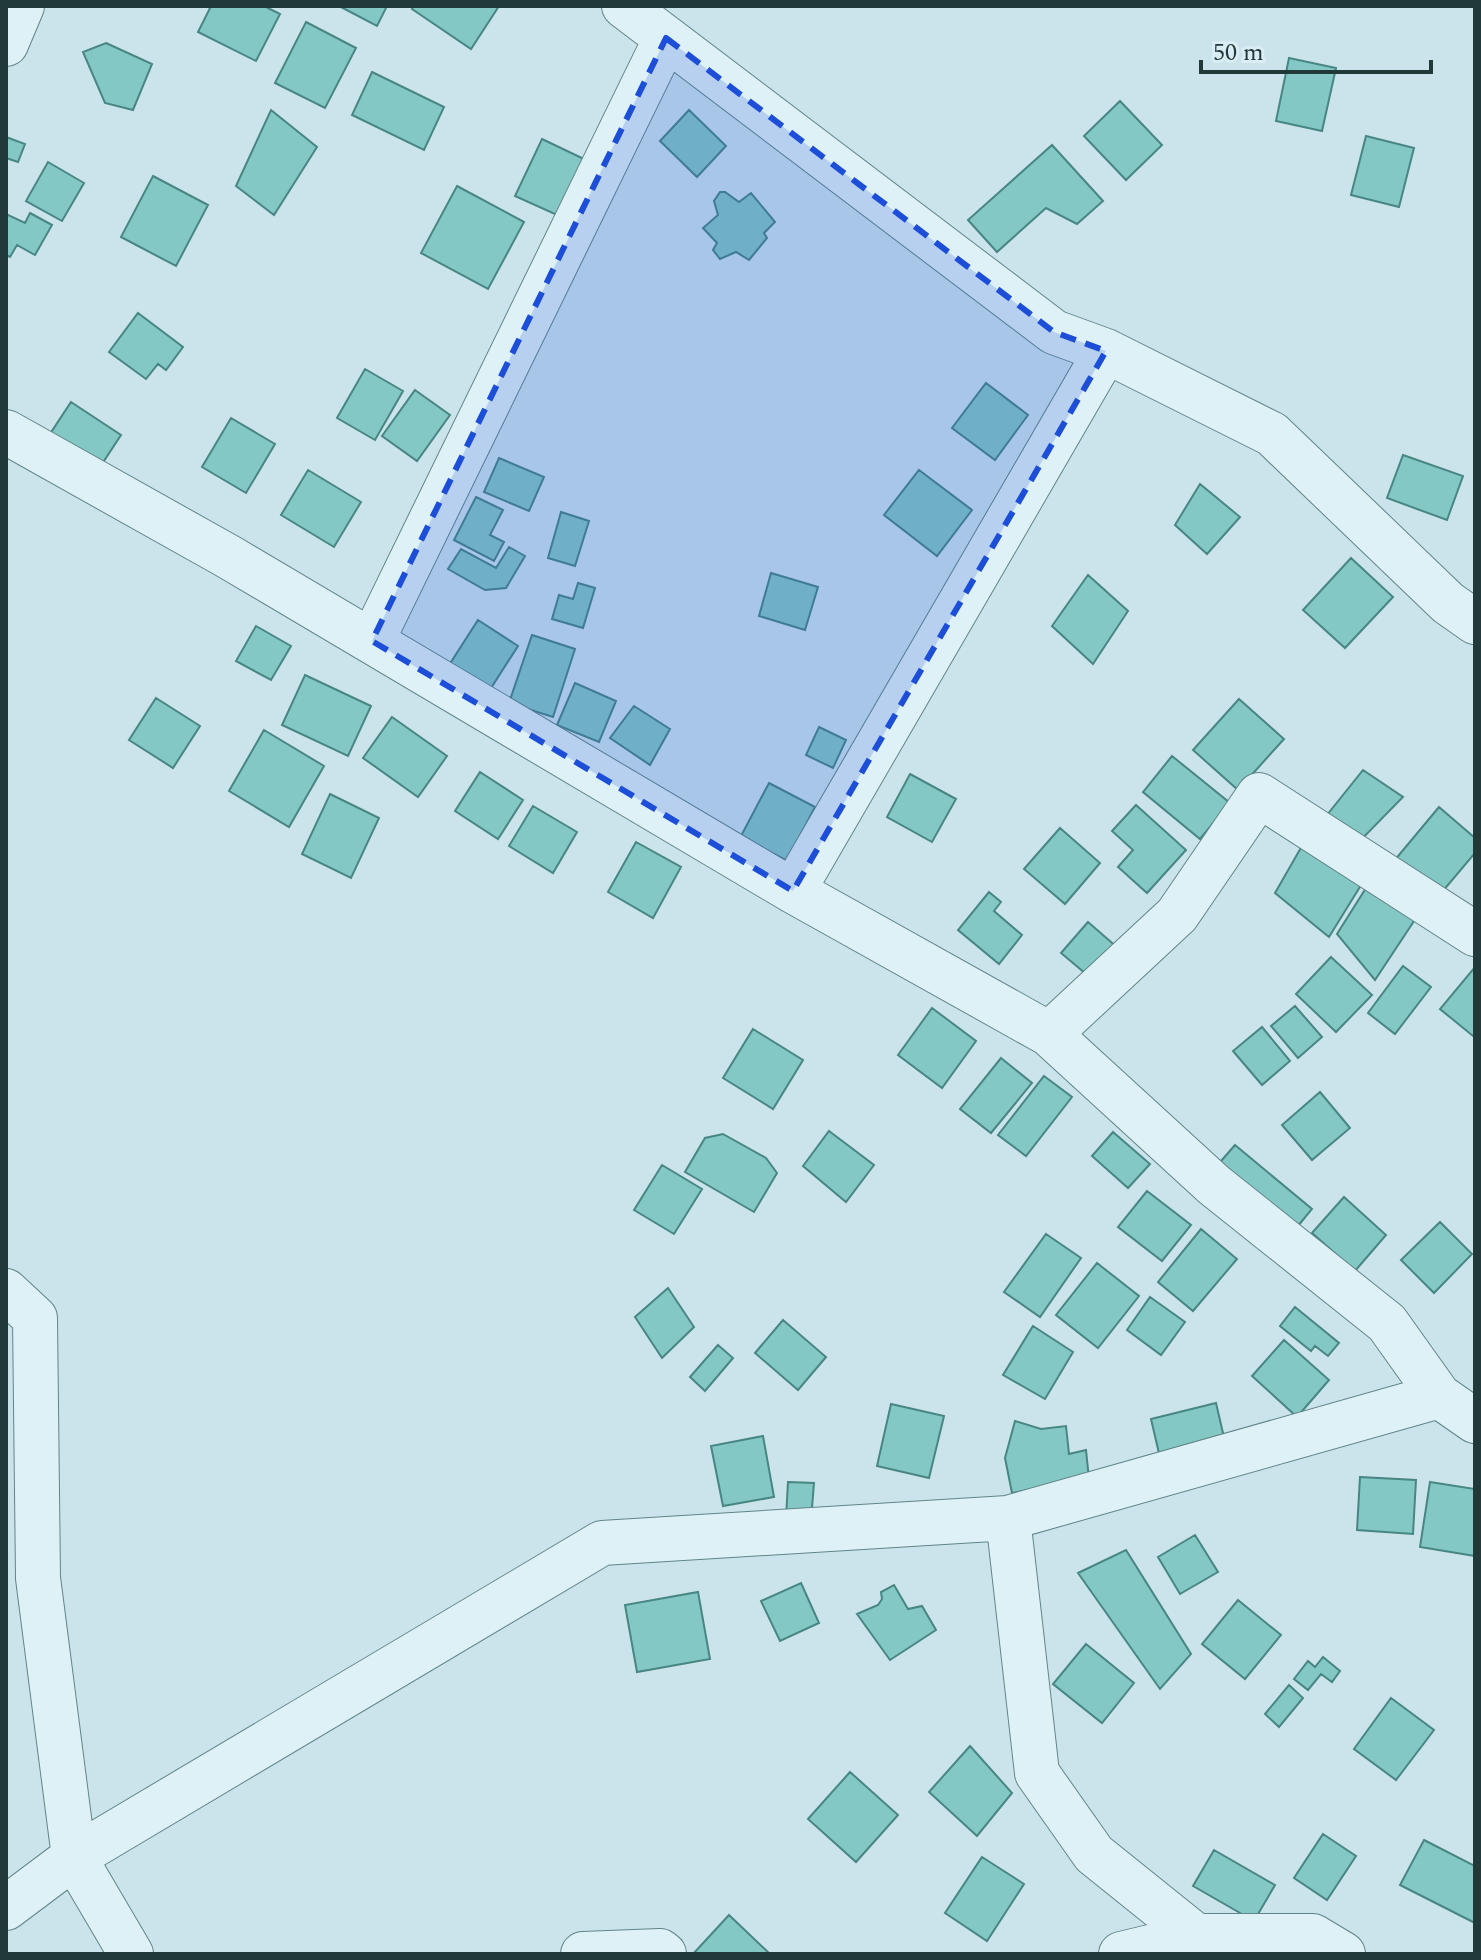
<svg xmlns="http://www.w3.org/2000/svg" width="1481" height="1960" font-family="Spectral,serif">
	<rect width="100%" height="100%" fill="#cbe4ec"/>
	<path fill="#84c8c5" stroke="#488683" stroke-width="2" d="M 211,6 L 264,6 L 280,14 L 256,61 L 198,32 Z
		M 339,6 L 387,6 L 377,26 Z
		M 414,6 L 499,6 L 471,49 L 412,9 Z
		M 306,22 L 356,48 L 325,108 L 275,83 Z
		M 106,43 L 152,64 L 133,110 L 105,103 L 83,52 Z
		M 1289,58 L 1336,68 L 1322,131 L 1276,121 Z
		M 372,72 L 444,107 L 424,150 L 352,115 Z
		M 1120,101 L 1162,145 L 1126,180 L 1084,136 Z
		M 271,110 L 317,147 L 274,215 L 236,186 Z
		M 689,110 L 726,146 L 697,177 L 660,141 Z
		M 1366,136 L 1414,148 L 1399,207 L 1351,195 Z
		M 6,137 L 25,144 L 18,162 L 6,158 Z
		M 542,139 L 584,159 L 557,215 L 515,196 Z
		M 1052,145 L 1103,201 L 1077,224 L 1046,208 L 997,252 L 968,220 Z
		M 48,162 L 84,183 L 62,221 L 26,201 Z
		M 153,176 L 208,205 L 176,266 L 121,237 Z
		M 457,186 L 524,222 L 488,289 L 421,253 Z
		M 720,192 L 725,192 L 739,202 L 751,193 L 775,222 L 764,233 L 767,238 L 749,260 L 736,252 L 720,259 L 713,250 L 717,243 L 703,228 L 718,215 L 714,201 Z
		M 30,213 L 52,225 L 35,255 L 17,245 L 10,257 L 6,255 L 6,214 L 25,223 Z
		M 138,313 L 183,347 L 166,370 L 158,364 L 146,379 L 109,352 Z
		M 365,369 L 403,391 L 375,440 L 337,418 Z
		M 986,383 L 1028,415 L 995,460 L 952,428 Z
		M 415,390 L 450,415 L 417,461 L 382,436 Z
		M 71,402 L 121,435 L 98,470 L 48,437 Z
		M 231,418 L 275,444 L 246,493 L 202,467 Z
		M 1403,455 L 1463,476 L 1447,520 L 1387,498 Z
		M 499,458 L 544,477 L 529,511 L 484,492 Z
		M 308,470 L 361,502 L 334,547 L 281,515 Z
		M 919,470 L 972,510 L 937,556 L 884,515 Z
		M 1200,484 L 1240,517 L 1207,554 L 1175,525 Z
		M 476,497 L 503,510 L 490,535 L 504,542 L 494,561 L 454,540 Z
		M 561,512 L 589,521 L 575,566 L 548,558 Z
		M 509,547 L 525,556 L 506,588 L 485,590 L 448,569 L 461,549 L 496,568 Z
		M 1351,558 L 1393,597 L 1345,648 L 1303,610 Z
		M 771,573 L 818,587 L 805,630 L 759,616 Z
		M 1088,575 L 1128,611 L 1093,664 L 1052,626 Z
		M 578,583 L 595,588 L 583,628 L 552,619 L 559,595 L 573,599 Z
		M 478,620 L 518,646 L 484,699 L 444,673 Z
		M 256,626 L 291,646 L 271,680 L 236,661 Z
		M 532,635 L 575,649 L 553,717 L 509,703 Z
		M 305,675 L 371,706 L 348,756 L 282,725 Z
		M 575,683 L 616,701 L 599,742 L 557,725 Z
		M 156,698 L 200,726 L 173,768 L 129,740 Z
		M 1239,699 L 1284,739 L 1238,790 L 1193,750 Z
		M 634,706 L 670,729 L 650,765 L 610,738 Z
		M 392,717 L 447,756 L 418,797 L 363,758 Z
		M 819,727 L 846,740 L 833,768 L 806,755 Z
		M 264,730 L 324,766 L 289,827 L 229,791 Z
		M 1172,756 L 1230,803 L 1200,839 L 1143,792 Z
		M 1363,770 L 1403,797 L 1353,848 L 1319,825 Z
		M 480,772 L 523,800 L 498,839 L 455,811 Z
		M 910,774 L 956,799 L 932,842 L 887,817 Z
		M 769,783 L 815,807 L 787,861 L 741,836 Z
		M 330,794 L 379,818 L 351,878 L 302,854 Z
		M 1136,805 L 1186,850 L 1147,893 L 1118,867 L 1133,850 L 1112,831 Z
		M 533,806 L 577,832 L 553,873 L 509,846 Z
		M 1439,807 L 1475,838 L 1475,853 L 1437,898 L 1394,861 Z
		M 1060,828 L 1100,863 L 1065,904 L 1024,869 Z
		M 1306,839 L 1366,877 L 1329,937 L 1275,893 Z
		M 636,842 L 681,867 L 653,918 L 608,892 Z
		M 1373,877 L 1420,912 L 1375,980 L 1337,934 Z
		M 989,892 L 1001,902 L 994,911 L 1022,935 L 999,964 L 958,930 Z
		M 1088,922 L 1118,948 L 1092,979 L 1061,953 Z
		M 1331,957 L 1372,995 L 1336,1032 L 1296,994 Z
		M 1403,966 L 1431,987 L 1395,1034 L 1368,1013 Z
		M 1475,967 L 1475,1034 L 1473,1036 L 1440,1009 Z
		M 1295,1006 L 1322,1037 L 1298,1058 L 1271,1026 Z
		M 932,1008 L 976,1041 L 942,1088 L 898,1055 Z
		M 1262,1027 L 1290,1061 L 1262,1085 L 1233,1051 Z
		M 753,1029 L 803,1060 L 773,1109 L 723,1078 Z
		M 1001,1058 L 1032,1083 L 991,1133 L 960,1109 Z
		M 1044,1076 L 1072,1097 L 1026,1156 L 998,1135 Z
		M 1320,1092 L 1350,1128 L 1312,1160 L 1282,1125 Z
		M 829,1131 L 874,1165 L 846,1202 L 803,1166 Z
		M 1113,1132 L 1150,1164 L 1128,1188 L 1092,1156 Z
		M 723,1134 L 766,1158 L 777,1173 L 754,1212 L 685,1172 L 705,1138 Z
		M 1235,1145 L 1312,1209 L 1293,1232 L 1215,1168 Z
		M 662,1165 L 702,1189 L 674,1234 L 634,1210 Z
		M 1147,1191 L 1191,1225 L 1162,1261 L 1118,1227 Z
		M 1344,1197 L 1386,1235 L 1355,1271 L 1312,1233 Z
		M 1440,1222 L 1472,1254 L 1434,1293 L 1401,1260 Z
		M 1201,1229 L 1237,1259 L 1193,1311 L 1158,1282 Z
		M 1046,1234 L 1081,1258 L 1040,1317 L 1004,1292 Z
		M 1097,1263 L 1139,1296 L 1098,1348 L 1056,1315 Z
		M 668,1288 L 694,1327 L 662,1358 L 635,1317 Z
		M 1150,1297 L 1185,1322 L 1161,1355 L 1127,1330 Z
		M 1295,1307 L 1339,1343 L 1328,1356 L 1315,1346 L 1311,1351 L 1280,1326 Z
		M 783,1320 L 826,1357 L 798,1390 L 755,1353 Z
		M 1033,1326 L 1073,1352 L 1045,1399 L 1003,1375 Z
		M 1284,1340 L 1329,1380 L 1297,1417 L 1252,1376 Z
		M 718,1345 L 733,1358 L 705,1391 L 690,1377 Z
		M 1216,1403 L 1226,1446 L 1161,1462 L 1151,1419 Z
		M 891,1404 L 944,1416 L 929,1478 L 877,1466 Z
		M 1015,1421 L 1041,1429 L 1066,1426 L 1069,1454 L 1086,1450 L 1089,1479 L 1012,1493 L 1005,1458 Z
		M 763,1436 L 774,1497 L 723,1506 L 711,1446 Z
		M 1360,1477 L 1416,1480 L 1413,1534 L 1357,1530 Z
		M 788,1482 L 814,1483 L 811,1520 L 786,1518 Z
		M 1430,1482 L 1475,1489 L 1475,1556 L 1420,1547 Z
		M 1195,1535 L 1218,1572 L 1180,1594 L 1158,1557 Z
		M 1126,1550 L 1191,1654 L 1160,1689 L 1078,1573 Z
		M 801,1583 L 819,1623 L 780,1641 L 761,1601 Z
		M 894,1585 L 908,1609 L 922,1606 L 936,1630 L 890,1660 L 857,1614 L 878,1605 L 882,1599 L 881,1592 Z
		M 698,1592 L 710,1659 L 637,1672 L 625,1605 Z
		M 1238,1600 L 1281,1635 L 1245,1679 L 1202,1644 Z
		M 1086,1644 L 1134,1683 L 1102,1723 L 1053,1684 Z
		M 1323,1657 L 1340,1671 L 1332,1682 L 1321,1674 L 1308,1690 L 1294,1679 L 1308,1661 L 1315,1667 Z
		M 1289,1685 L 1303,1698 L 1279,1727 L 1265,1714 Z
		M 1391,1698 L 1434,1730 L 1396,1780 L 1354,1749 Z
		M 970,1746 L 1012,1793 L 977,1836 L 929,1792 Z
		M 850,1772 L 898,1815 L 856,1862 L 808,1819 Z
		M 1323,1834 L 1356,1856 L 1327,1900 L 1294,1878 Z
		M 1424,1840 L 1475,1866 L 1475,1923 L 1400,1885 Z
		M 1214,1850 L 1275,1885 L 1254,1921 L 1193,1886 Z
		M 982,1857 L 1024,1884 L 987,1941 L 945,1913 Z
		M 729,1915 L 770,1954 L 693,1954 Z"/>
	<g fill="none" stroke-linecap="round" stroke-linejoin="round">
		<defs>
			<path id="minor" d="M 624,6 L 1054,332 L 1106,351 L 1272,434 L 1448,603 L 1475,622
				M 6,44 L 22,6
				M 6,432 L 229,557 L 793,891 L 1049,1034 L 1214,1185 L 1387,1323 L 1439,1396
				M 372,641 L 666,38
				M 793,891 L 1106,351
				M 1049,1034 L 1177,915 L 1259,795 L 1475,934
				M 6,1291 L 35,1318 L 38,1578 L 74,1857 L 131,1954
				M 1008,1518 L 1037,1773 L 1094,1854 L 1196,1936 L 1313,1936 L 1343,1954
				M 6,1908 L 74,1857 L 602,1543 L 1008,1518 L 1439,1396 L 1475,1421
				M 583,1954 L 660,1951 L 664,1954
				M 1121,1954 L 1196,1936"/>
		</defs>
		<use href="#minor" stroke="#608588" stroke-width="46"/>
		<use href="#minor" stroke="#def1f7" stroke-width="44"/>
	</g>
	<path fill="#1d4ed8" fill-opacity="0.2" stroke="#1d4ed8" stroke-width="6" stroke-dasharray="16 10" stroke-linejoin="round" d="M 666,38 L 1054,332 L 1106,351 L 793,891 L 372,641 Z"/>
	<rect width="1481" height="1960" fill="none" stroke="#22393a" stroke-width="16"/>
	<path d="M1201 60v12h230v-12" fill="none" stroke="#22393a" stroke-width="4"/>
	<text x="1213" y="60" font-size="24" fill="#22393a" stroke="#daedf4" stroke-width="6" paint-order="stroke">50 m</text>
</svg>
